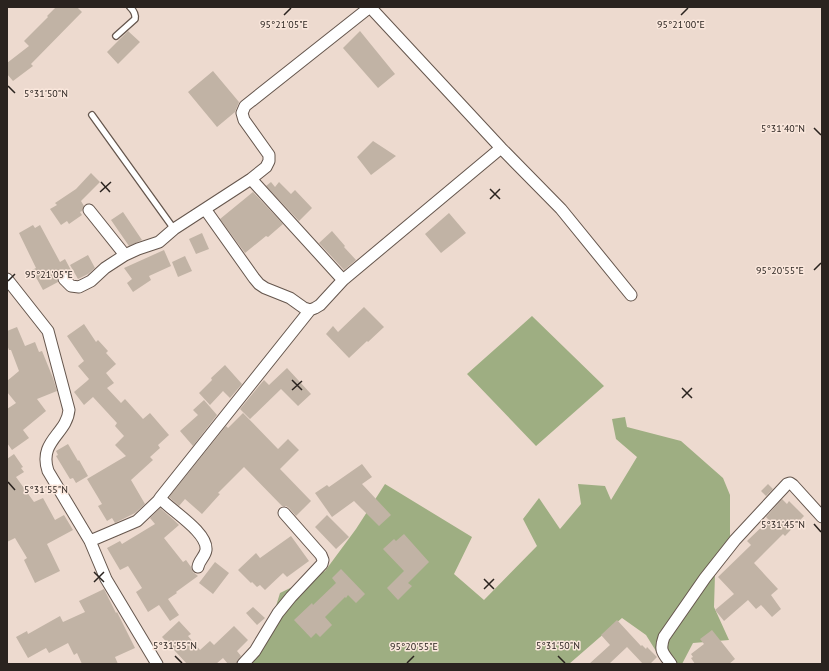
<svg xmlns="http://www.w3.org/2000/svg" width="829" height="671" font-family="'PT Sans',sans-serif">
	<rect width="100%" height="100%" fill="#eddacf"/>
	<path fill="#9eae82" d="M 532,316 L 604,386 L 536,446 L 467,374 Z
		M 625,417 L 627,427 L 681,441 L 723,478 L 730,495 L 730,546 L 715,574 L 714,607 L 729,640 L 693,643 L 682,664 L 664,664 L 646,635 L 622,618 L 569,664 L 247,664 L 265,642 L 280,593 L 325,571 L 356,529 L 385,484 L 472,537 L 454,574 L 484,600 L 537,546 L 523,519 L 539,498 L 560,529 L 581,504 L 578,484 L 605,486 L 611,500 L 637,457 L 616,439 L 612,419 Z"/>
	<path fill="#c1b3a5" d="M 56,7 L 77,7 L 82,12 L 31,64 L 33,66 L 13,81 L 7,74 L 7,63 L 29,46 L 24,41 L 48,17 L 47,16 Z
		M 128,31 L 140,42 L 118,64 L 107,52 Z
		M 360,31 L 395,74 L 378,88 L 343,48 Z
		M 213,71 L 239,102 L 235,112 L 217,127 L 188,92 Z
		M 373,141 L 396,156 L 371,175 L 357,157 Z
		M 91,173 L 100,182 L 81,201 L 84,206 L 82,211 L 80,212 L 82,215 L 69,224 L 67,221 L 61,225 L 50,209 L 57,205 L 55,203 L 76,189 Z
		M 271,182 L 275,187 L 279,182 L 291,194 L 295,190 L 312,208 L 299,221 L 266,186 Z
		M 253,192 L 283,224 L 268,237 L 266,236 L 245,253 L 220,219 Z
		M 123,212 L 142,240 L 129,246 L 111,220 Z
		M 449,213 L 466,233 L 441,253 L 425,234 Z
		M 33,225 L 35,228 L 40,225 L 60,262 L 65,259 L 73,274 L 70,275 L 66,272 L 62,272 L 59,274 L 57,277 L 58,282 L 43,290 L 32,270 L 36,268 L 19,233 Z
		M 332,231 L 345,246 L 344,247 L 356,260 L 344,270 L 319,243 Z
		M 202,233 L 209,249 L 196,254 L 189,239 Z
		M 164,250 L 171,266 L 149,276 L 151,280 L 133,292 L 127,283 L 132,279 L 124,268 Z
		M 88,255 L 95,268 L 88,274 L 78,279 L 70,265 Z
		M 185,256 L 192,271 L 178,277 L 172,262 Z
		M 364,307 L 384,327 L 368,342 L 367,341 L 349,358 L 326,334 L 333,326 L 338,332 Z
		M 84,324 L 96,342 L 98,340 L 108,351 L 106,353 L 116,364 L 106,373 L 114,383 L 107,388 L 121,403 L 125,399 L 143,419 L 150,413 L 169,435 L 158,445 L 160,448 L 150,457 L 153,460 L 131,480 L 145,504 L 135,513 L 115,523 L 112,518 L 107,521 L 98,506 L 102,504 L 87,479 L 126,456 L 115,445 L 124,436 L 115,426 L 117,423 L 93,397 L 84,405 L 74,392 L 87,381 L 89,379 L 78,366 L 84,361 L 67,336 Z
		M 17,327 L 25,346 L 35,342 L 39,352 L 42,351 L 53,378 L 57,391 L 37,399 L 46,411 L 23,430 L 29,438 L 12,450 L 7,443 L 7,409 L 16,403 L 7,392 L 7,381 L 19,371 L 11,350 L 9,350 L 7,345 L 7,331 Z
		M 225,365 L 242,384 L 230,398 L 223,391 L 210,405 L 199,393 L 212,380 L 211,378 Z
		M 287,368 L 311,394 L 298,406 L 281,389 L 250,419 L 240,409 L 258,387 L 264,380 L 269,385 Z
		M 204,400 L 217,415 L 193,446 L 180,431 L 198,415 L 193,410 Z
		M 243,413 L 278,449 L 288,439 L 299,450 L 280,469 L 311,501 L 296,516 L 289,508 L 286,506 L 282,506 L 244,467 L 218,493 L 220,494 L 202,514 L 185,499 L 179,506 L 169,497 L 226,426 L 228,428 Z
		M 68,444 L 78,461 L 79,460 L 88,476 L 76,483 L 73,478 L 70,479 L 56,456 L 58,455 L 56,451 Z
		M 14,454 L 23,467 L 21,468 L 24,472 L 16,477 L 34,502 L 43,498 L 55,520 L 64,515 L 73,530 L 47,544 L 60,571 L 35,583 L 24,560 L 27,558 L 15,538 L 7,542 L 7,459 Z
		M 362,464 L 372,477 L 362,484 L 391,515 L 379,526 L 354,501 L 332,517 L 315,493 L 327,485 L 329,487 Z
		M 768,484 L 773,489 L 766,496 L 761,491 Z
		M 782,499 L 787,504 L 789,501 L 804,516 L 785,536 L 783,534 L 754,563 L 778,589 L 771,595 L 781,609 L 772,617 L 761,605 L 756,609 L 748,600 L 724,621 L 715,610 L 734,594 L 718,577 L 751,545 L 747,541 L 769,520 L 766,517 Z
		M 160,508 L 175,521 L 179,525 L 164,538 L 183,562 L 186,560 L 191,567 L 193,572 L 198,576 L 176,592 L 177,593 L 168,599 L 179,615 L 170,621 L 159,605 L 148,612 L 136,592 L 142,588 L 128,566 L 120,570 L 107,548 L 120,541 L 122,544 L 155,524 L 150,518 Z
		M 327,515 L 349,537 L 336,549 L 315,527 Z
		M 404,534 L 429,562 L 408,583 L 412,586 L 398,600 L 387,588 L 404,571 L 383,549 L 394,539 L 396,541 Z
		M 291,536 L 309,561 L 287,577 L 283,573 L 265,590 L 260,585 L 257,587 L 252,582 L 251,583 L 238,570 L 256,553 L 260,558 Z
		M 215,562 L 229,573 L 213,594 L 199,583 Z
		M 341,569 L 365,594 L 356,603 L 348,595 L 346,598 L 345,597 L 325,617 L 332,625 L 320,637 L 316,633 L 311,638 L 294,620 L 312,603 L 313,605 L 336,583 L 332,578 Z
		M 104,589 L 116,613 L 117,612 L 135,648 L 115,657 L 118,664 L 82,664 L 77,653 L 74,655 L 68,643 L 49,653 L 46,648 L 28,658 L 16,637 L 27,631 L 28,634 L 60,616 L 63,622 L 85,612 L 79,601 Z
		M 253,607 L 265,618 L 257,625 L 246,613 Z
		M 617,620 L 641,646 L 642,645 L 646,649 L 647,647 L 657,657 L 650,664 L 643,664 L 627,647 L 609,664 L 589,664 L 610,645 L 601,635 Z
		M 179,621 L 191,634 L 188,636 L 200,650 L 210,641 L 214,645 L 234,626 L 248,640 L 237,651 L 241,656 L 238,660 L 236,664 L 228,664 L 223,658 L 216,664 L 187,664 L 162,637 Z
		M 712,630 L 735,659 L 729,664 L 695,664 L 691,658 L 693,657 L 691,654 L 704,644 L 700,639 Z"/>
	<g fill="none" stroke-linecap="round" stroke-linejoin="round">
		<defs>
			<path id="lane" d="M 116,36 L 135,19 C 136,14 134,11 130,7
				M 92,115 L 174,229"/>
			<path id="street" d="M 370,7 L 501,148 L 561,209 L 631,295
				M 251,179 L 343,280
				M 205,209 L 254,278 L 259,284 L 265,288 L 290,298 L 304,308 L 310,310 L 315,308 L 320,305 L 343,280 L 501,148
				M 89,210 L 125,255
				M 7,279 L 48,331 L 69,410 C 67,434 38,441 48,471 L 90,541 L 106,579 L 157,664
				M 64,279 L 71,286 L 79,287 L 91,281 L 105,268 L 125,255 L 138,249 L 159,242 L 174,229 L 251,179 L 266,167 L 269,161 L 269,155 L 244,120 L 242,113 L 245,106 L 370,7
				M 160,498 L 310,310
				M 90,541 L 137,521 L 158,501 L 160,498 C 170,510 208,532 206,550 C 205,557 199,560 198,567
				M 243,664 L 255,651 L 278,613 L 291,597 L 322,564 L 323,560 L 321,555 L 284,513
				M 671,664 C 663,653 659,651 664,637 L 705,578 L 735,540 L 787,484 L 790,483 L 793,485 L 822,517"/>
		</defs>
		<use href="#lane" stroke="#65564d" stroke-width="8"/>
		<use href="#street" stroke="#65564d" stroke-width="13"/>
		<use href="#lane" stroke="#fff" stroke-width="5.5"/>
		<use href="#street" stroke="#fff" stroke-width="11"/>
	</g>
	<path fill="none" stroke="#2a231f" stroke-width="1.5" d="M 284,15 L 291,8M 681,15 L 688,8M 8,86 L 15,93M 814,128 L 821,135M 101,182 L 110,192M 490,189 L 500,199M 100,192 L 111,182M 490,199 L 500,189M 814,270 L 821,263M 8,281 L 15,274M 292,380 L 302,390M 682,388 L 692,398M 292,390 L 302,381M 682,398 L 692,388M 8,482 L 15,490M 814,524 L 821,532M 94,572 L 104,582M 484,579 L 494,589M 94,582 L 104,572M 484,589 L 494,579M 175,656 L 182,663M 558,656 L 565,663M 407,663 L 414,656"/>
	<g font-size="10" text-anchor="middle" fill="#2a231f" stroke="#fae7dc" stroke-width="3" stroke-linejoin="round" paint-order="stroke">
		<text x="284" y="28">95°21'05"E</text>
		<text x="681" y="28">95°21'00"E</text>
		<text x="46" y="97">5°31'50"N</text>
		<text x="783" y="132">5°31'40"N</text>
		<text x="780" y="274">95°20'55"E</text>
		<text x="49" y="278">95°21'05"E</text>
		<text x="46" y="493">5°31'55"N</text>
		<text x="783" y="528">5°31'45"N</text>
		<text x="175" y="649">5°31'55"N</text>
		<text x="558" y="649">5°31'50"N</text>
		<text x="414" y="650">95°20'55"E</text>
	</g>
	<rect width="829" height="671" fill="none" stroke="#2a231f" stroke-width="16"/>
</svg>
